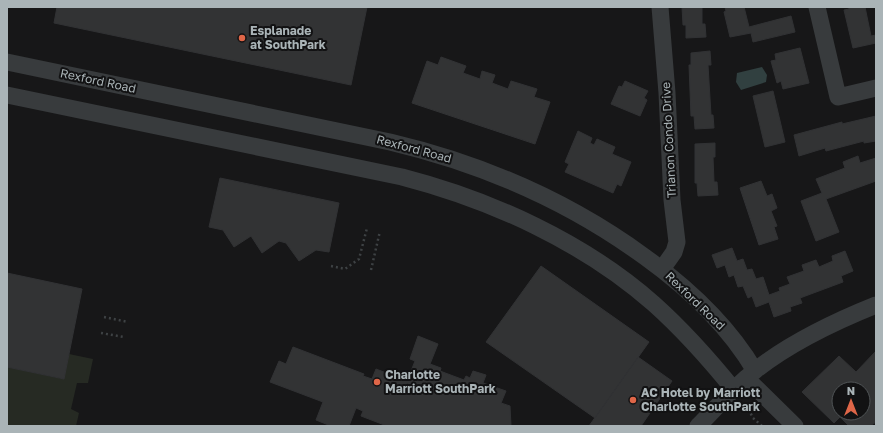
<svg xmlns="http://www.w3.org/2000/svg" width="883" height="433" font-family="'Golos Text',sans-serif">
	<rect width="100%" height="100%" fill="#171718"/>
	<path fill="#262a23" d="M 69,354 L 93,359 L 88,383 L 77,383 L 71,409 L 79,413 L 76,426 L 7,426 L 7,367 L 63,379 Z"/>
	<path fill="#314040" d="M 762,67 L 767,75 L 766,82 L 741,90 L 736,82 L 737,73 Z"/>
	<path fill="#323334" stroke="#313234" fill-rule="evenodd" d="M 57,7 L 367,7 L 351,85 L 54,23 Z
		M 682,7 L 702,7 L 702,24 L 705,24 L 706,37 L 686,38 L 686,25 L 683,25 Z
		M 725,7 L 744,7 L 749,27 L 791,16 L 795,32 L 753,42 L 751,33 L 730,37 L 724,12 L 726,11 Z
		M 849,7 L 866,7 L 865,7 L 871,36 L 876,35 L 876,43 L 853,48 L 844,10 L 849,9 Z
		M 800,48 L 809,83 L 783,89 L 781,81 L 777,83 L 771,61 L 776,60 L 775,54 Z
		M 710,51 L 711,65 L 708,65 L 711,115 L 713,115 L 714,128 L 695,129 L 694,116 L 691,116 L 689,65 L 691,65 L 691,53 Z
		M 441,57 L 466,66 L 463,73 L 480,79 L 482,71 L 495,75 L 492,83 L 508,89 L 511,81 L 537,89 L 534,97 L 550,102 L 535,144 L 412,103 L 427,61 L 438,65 Z
		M 625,81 L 648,91 L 644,98 L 647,100 L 640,116 L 611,104 L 619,86 L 622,87 Z
		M 773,91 L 785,142 L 765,147 L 753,96 Z
		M 876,116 L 876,141 L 864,143 L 864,141 L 826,151 L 825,148 L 799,156 L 794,135 L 842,122 L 842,124 Z
		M 578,131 L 592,138 L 590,143 L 594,145 L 597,139 L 615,147 L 612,154 L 631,162 L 621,186 L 617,184 L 613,193 L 565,172 L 569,164 L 565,162 Z
		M 715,143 L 715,157 L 713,157 L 714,182 L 717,182 L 718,195 L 698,196 L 697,183 L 695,183 L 695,144 Z
		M 858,156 L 860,163 L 876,158 L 876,181 L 826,199 L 839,232 L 816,241 L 801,201 L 822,193 L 816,179 L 845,168 L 843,162 Z
		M 220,178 L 339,203 L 329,252 L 316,250 L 299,261 L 286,243 L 279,241 L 262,253 L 251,236 L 234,247 L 223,230 L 209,227 Z
		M 761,181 L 767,196 L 772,194 L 777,208 L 771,211 L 777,226 L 774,227 L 778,239 L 759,245 L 740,188 Z
		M 732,248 L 737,261 L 743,259 L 747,270 L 752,269 L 756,279 L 763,277 L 769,295 L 780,291 L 779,288 L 790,284 L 787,277 L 804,271 L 802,265 L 816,260 L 819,267 L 833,261 L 832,256 L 845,251 L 853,271 L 841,276 L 843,282 L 800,298 L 802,303 L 790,307 L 791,311 L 774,317 L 769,302 L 756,307 L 752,296 L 748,298 L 743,286 L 738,287 L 734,275 L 729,277 L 725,265 L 717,268 L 712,255 Z
		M 541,266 L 649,342 L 595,418 L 486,342 Z
		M 7,273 L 82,289 L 64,379 L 7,367 Z
		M 418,336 L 438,344 L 430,364 L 441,368 L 440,371 L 464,380 L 466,376 L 470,378 L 473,371 L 486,375 L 483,383 L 506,391 L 501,403 L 510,406 L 511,426 L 387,426 L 361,416 L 363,411 L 356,408 L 349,426 L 331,426 L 316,420 L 323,402 L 270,382 L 279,361 L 286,364 L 293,347 L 364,374 L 363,376 L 372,379 L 376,369 L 407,381 L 415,361 L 410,359 Z
		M 876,351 L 876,384 L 874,386 L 876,388 L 876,422 L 870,426 L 849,426 L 840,417 L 834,423 L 802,392 L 839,356 L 856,372 ZM 839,389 L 863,389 L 863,413 L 839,413 Z
		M 638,357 L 672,381 L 641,426 L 589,426 Z"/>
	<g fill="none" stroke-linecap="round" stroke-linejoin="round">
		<path stroke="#3e4244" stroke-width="2.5" stroke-dasharray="2 3" stroke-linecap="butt" d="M 331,266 L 345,269 L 359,259 L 367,228
			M 371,270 L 380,231
			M 104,317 L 128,322
			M 101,333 L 124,337
			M 752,404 L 750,412 L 753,418 L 762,426"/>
		<path stroke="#383b3d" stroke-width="17" d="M 660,7 L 667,93 L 672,200 L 677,242 L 674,252 L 662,269
			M 817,7 L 838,97 L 876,88
			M 7,62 L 390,142 C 483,164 567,200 645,257 C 688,288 728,325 755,371
			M 7,95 L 402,177 C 491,200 584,242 654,304 C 683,330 709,359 734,390
			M 746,378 L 795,426
			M 698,426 C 714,410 729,393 746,378 C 783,346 831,323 876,305"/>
	</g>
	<g fill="#df6648" stroke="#121213" stroke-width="1.5">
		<circle cx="242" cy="38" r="4"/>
		<circle cx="377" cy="382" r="4"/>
		<circle cx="633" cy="400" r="4"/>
	</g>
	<g text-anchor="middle" stroke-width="4" stroke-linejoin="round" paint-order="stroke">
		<g font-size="12" font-weight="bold" fill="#aab4b7" stroke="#121213" text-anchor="start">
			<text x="250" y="35">Esplanade<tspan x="250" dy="14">at SouthPark</tspan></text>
			<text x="385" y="379">Charlotte<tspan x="385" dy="14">Marriott SouthPark</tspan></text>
			<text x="641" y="397">AC Hotel by Marriott<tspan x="641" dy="14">Charlotte SouthPark</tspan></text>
		</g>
		<g font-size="12" fill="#aab4b7" stroke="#121213">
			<text transform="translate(98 81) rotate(12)" y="4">Rexford Road</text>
			<text transform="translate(669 140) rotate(-93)" y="4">Trianon Condo Drive</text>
			<text transform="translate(414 149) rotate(15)" y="4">Rexford Road</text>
			<text transform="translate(695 301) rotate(44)" y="4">Rexford Road</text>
		</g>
	</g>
	<rect width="883" height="433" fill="none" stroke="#aab4b7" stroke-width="16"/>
	<g transform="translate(851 401)"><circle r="19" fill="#121213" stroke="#4f5355"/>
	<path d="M0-3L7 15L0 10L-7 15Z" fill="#df6648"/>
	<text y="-6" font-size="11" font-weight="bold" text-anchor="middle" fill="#aab4b7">N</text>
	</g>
</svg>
